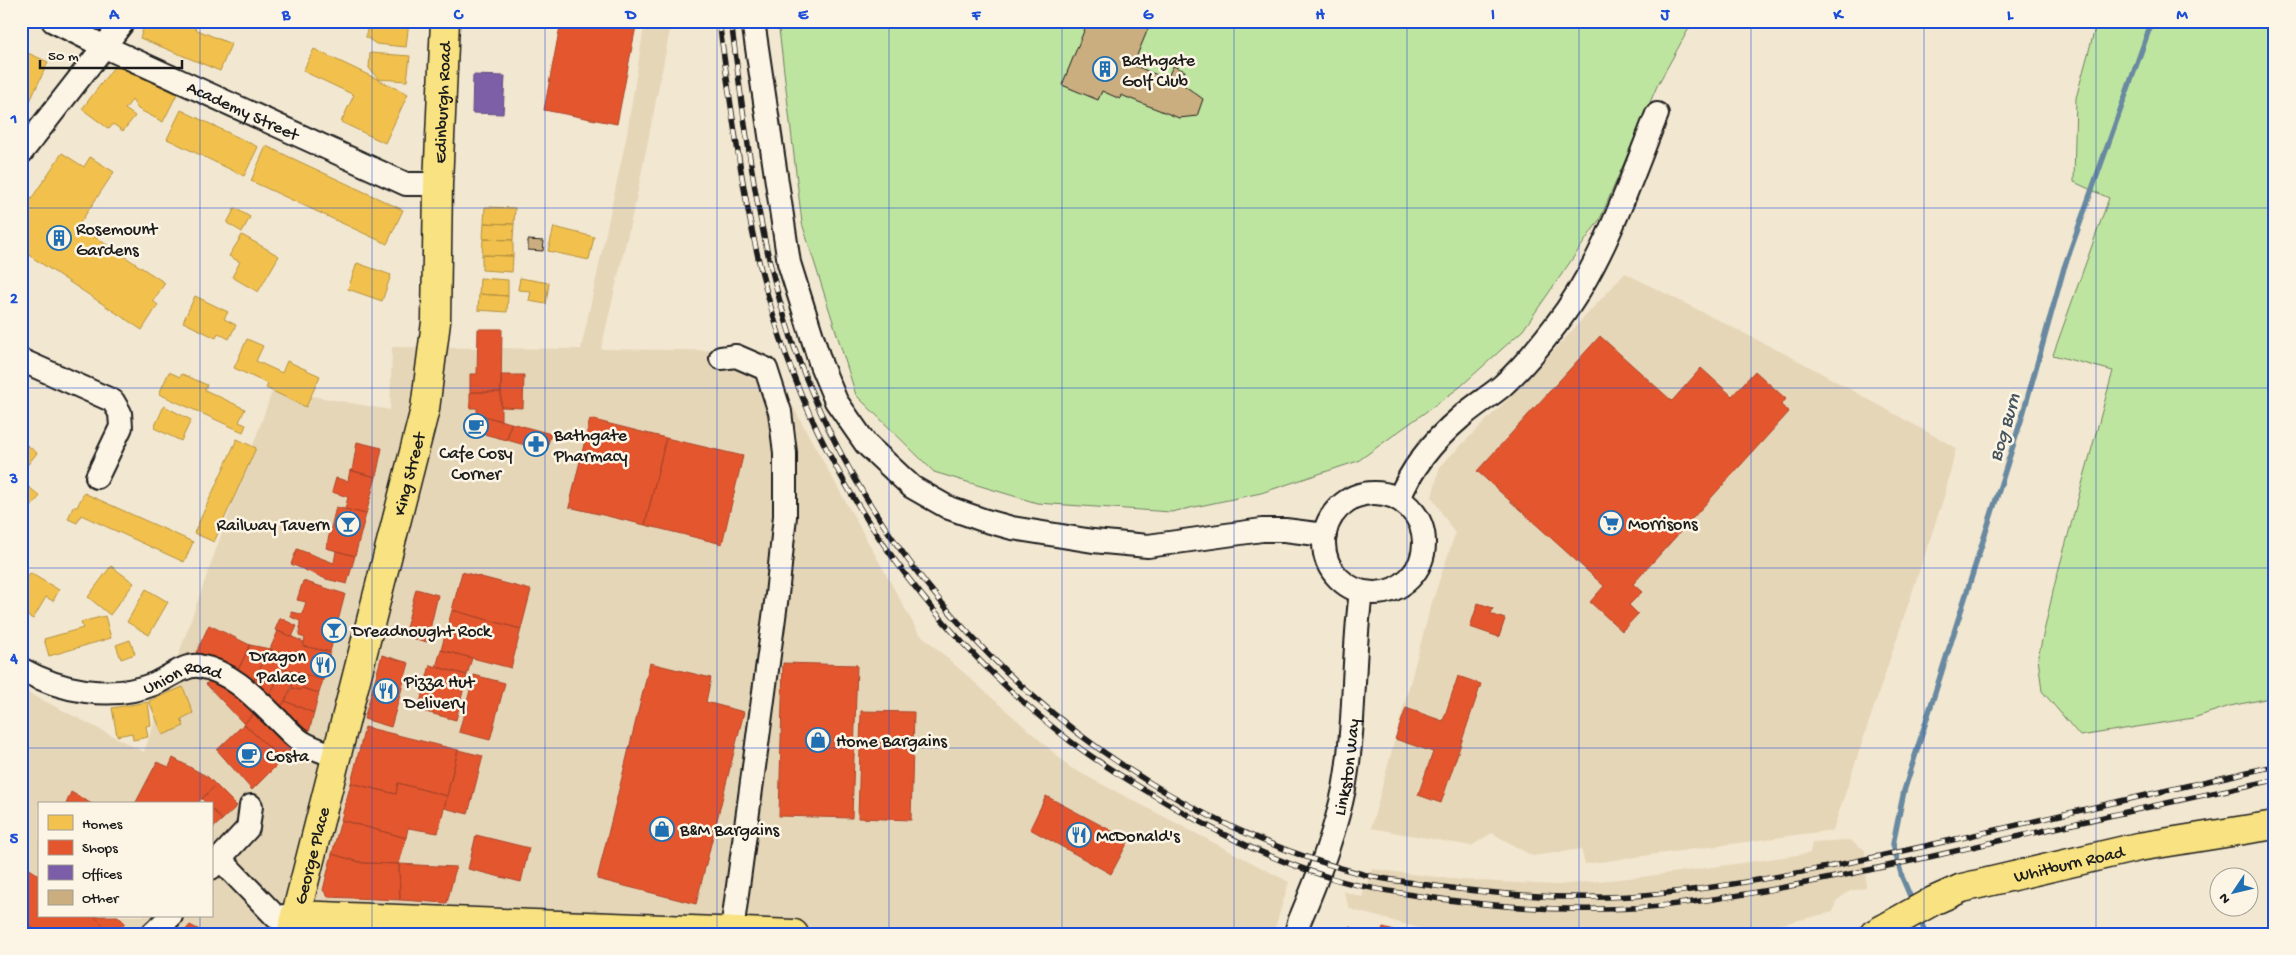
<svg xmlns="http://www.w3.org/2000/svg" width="2296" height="955" font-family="'Gochi Hand',sans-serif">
	<rect width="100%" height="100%" fill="#f2e7d1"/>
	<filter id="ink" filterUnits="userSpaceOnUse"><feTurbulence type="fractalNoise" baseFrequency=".02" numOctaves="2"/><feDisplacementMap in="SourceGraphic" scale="10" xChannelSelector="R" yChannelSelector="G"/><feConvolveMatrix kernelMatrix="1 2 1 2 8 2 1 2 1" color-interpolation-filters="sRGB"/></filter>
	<g filter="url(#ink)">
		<path fill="#e6d6b8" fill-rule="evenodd" d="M 645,21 L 672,21 L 637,195 L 601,349 L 762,351 L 918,632 L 1071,768 L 1289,882 L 1273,934 L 21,934 L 21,689 L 144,752 L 273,389 L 390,410 L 392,347 L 581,349 L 626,139 ZM 39,804 L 211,804 L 211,916 L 39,916 Z
			M 1625,273 L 1803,363 L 1956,448 L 1945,494 L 1833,830 L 1585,864 L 1581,849 L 1532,856 L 1492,833 L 1471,846 L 1371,828 L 1431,605 L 1455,534 L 1432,497 L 1440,466 L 1522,385 Z
			M 1850,840 L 1865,850 L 1866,888 L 1850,891 L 1836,901 L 1833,912 L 1741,934 L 1440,934 L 1350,909 L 1343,891 L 1362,897 L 1372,869 L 1461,880 L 1557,885 L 1649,876 L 1763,860 L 1810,853 L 1812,842 Z"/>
		<path fill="#bee5a0" stroke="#6d805e" d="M 778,21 L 1693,21 L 1657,86 L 1600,219 L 1523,330 L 1460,387 L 1358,461 L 1261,493 L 1171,512 L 1037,503 L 934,472 L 856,395 L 802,223 Z
			M 2097,21 L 2275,21 L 2275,697 L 2230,706 L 2193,718 L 2080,736 L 2042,691 L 2038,658 L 2055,583 L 2113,371 L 2053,355 L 2109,198 L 2074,182 L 2076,98 Z"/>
		<path fill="#f2c14e" stroke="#b2903f" d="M 146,21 L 201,21 L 195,29 L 231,44 L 220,71 L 140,38 Z
			M 384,21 L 409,21 L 406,47 L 376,44 L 366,37 L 368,22 L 383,23 Z
			M 314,49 L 408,94 L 385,143 L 341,122 L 354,95 L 303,71 Z
			M 21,50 L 48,62 L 26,110 L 21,108 Z
			M 370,53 L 410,56 L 407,81 L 378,79 L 369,68 Z
			M 113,68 L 124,68 L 177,94 L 163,122 L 138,109 L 132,100 L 125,109 L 135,116 L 123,131 L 113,124 L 109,129 L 82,109 Z
			M 181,110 L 258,147 L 244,176 L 167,139 Z
			M 266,146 L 403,210 L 387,244 L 251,181 Z
			M 62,153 L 84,167 L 90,157 L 114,172 L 78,226 L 165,283 L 153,301 L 158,305 L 142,330 L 21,250 L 21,214 Z
			M 485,207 L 515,208 L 514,224 L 484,223 Z
			M 235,208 L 250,217 L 242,232 L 227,223 Z
			M 484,223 L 514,224 L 513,240 L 483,239 Z
			M 554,227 L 594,237 L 589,260 L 548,251 Z
			M 242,235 L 279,256 L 258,292 L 232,277 L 240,262 L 229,256 Z
			M 483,239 L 513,240 L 513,256 L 482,255 Z
			M 482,255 L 513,256 L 512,272 L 482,270 Z
			M 357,263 L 391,275 L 382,301 L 348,289 Z
			M 480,278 L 508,280 L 508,296 L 479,294 Z
			M 520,278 L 549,283 L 546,304 L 529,301 L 531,291 L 518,290 Z
			M 479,294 L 508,296 L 507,312 L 478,310 Z
			M 195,296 L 228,312 L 224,319 L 236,325 L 229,339 L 218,333 L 216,338 L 183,322 Z
			M 247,339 L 263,346 L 256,361 L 282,373 L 287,361 L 320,376 L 306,407 L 266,388 L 268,384 L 234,368 Z
			M 169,372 L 180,377 L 182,374 L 207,385 L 205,390 L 245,409 L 239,422 L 246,425 L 243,432 L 159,394 Z
			M 164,406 L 191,420 L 181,441 L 154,428 Z
			M 237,439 L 256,448 L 214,542 L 194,533 Z
			M 27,445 L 37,453 L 21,473 L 21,447 L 24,449 Z
			M 21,481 L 40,496 L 21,519 Z
			M 84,493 L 193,542 L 184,562 L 81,515 L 77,523 L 68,519 L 73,507 L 77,507 Z
			M 111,566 L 134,583 L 110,615 L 88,597 Z
			M 30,573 L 59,590 L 53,601 L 46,597 L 33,619 L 21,612 L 21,589 Z
			M 146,589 L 168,602 L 149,635 L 127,622 Z
			M 105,616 L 111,638 L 49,656 L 44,639 L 83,628 L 81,622 Z
			M 130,640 L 135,654 L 121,659 L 116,645 Z
			M 183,687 L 193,713 L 181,719 L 184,726 L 163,735 L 149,701 Z
			M 148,702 L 151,725 L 146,726 L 148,737 L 133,740 L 132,733 L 117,736 L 112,708 Z"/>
		<path fill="#e4572e" stroke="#a84529" d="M 561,21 L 637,21 L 617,124 L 544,110 Z
			M 478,329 L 502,329 L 501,392 L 470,392 L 470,374 L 477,374 Z
			M 1600,336 L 1672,401 L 1701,368 L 1732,396 L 1755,371 L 1786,399 L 1781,405 L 1789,412 L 1633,584 L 1642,592 L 1629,605 L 1638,614 L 1622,631 L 1590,602 L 1604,586 L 1477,471 Z
			M 501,375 L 524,375 L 523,408 L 501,407 Z
			M 470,392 L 501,392 L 501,421 L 477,414 L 477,408 L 470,408 Z
			M 472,413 L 511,423 L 507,440 L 468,430 Z
			M 590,419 L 666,438 L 645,525 L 569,507 Z
			M 511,423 L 551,434 L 546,451 L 507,440 Z
			M 666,438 L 743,456 L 722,544 L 645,525 Z
			M 357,442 L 382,448 L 376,477 L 352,471 Z
			M 350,470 L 376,477 L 366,514 L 345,509 L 348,497 L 332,492 L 336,478 L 348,481 Z
			M 336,507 L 366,514 L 355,556 L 326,548 Z
			M 297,549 L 334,563 L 336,551 L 355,556 L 347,584 L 326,579 L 291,564 Z
			M 462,572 L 531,590 L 521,629 L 452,610 Z
			M 303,581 L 345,594 L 330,652 L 303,646 L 305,638 L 299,636 L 300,621 L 291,617 L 291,612 L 302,614 L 306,602 L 297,600 Z
			M 416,589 L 438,595 L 427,642 L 404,636 Z
			M 1478,603 L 1493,608 L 1491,614 L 1505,619 L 1499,637 L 1470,627 Z
			M 452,610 L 521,629 L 511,668 L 441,650 Z
			M 280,618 L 297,626 L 292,637 L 275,630 Z
			M 209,625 L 250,645 L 237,672 L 196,653 Z
			M 278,631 L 304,642 L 303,646 L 330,652 L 323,680 L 283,668 L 288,658 L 270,649 Z
			M 250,645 L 270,649 L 252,684 L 237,672 Z
			M 270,649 L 288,658 L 268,699 L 252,684 Z
			M 441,650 L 472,658 L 467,675 L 436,667 Z
			M 382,655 L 409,663 L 391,727 L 364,719 Z
			M 650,663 L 711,678 L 706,702 L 744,712 L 696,904 L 597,879 Z
			M 783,663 L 857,665 L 852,818 L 779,816 Z
			M 430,665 L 467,675 L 456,720 L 418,710 Z
			M 283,668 L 323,680 L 319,693 L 302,688 L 300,690 L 292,688 L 293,683 L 278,679 Z
			M 474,675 L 505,683 L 490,740 L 459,732 Z
			M 1458,676 L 1481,684 L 1441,803 L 1418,795 L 1433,752 L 1395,739 L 1406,708 L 1443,721 Z
			M 211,679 L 232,691 L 256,711 L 244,724 L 206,684 Z
			M 278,679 L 293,683 L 285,701 L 279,709 L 268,699 Z
			M 292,688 L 300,690 L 302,688 L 319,693 L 314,713 L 285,701 Z
			M 285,701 L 314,713 L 309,732 L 303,733 L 279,709 Z
			M 256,711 L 294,747 L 282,760 L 244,724 Z
			M 861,711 L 914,712 L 911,820 L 858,818 Z
			M 244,724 L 282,760 L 252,790 L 217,750 Z
			M 365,727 L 458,750 L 447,796 L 398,783 L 396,794 L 351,783 Z
			M 458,750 L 483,756 L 468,814 L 444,808 Z
			M 173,758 L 208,777 L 216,785 L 196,804 L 135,804 L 157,762 L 169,767 Z
			M 351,783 L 396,794 L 398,783 L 447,796 L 438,833 L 408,828 L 406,838 L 341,820 Z
			M 216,785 L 237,806 L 222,820 L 211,808 L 211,804 L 207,804 L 202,799 Z
			M 71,792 L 92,804 L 66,804 Z
			M 1046,796 L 1129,840 L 1111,874 L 1030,829 Z
			M 211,808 L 222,820 L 211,830 Z
			M 341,820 L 406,838 L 399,864 L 363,863 L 332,854 Z
			M 476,835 L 529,848 L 521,882 L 468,869 Z
			M 332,854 L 363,863 L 399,864 L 400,900 L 328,897 L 323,890 Z
			M 399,864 L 456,867 L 447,903 L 400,900 Z
			M 28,868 L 39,875 L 39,916 L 94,916 L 112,934 L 41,934 L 22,920 L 27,912 L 21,907 L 21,874 Z
			M 21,907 L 27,912 L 22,920 L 41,934 L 21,934 Z
			M 94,916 L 118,916 L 125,923 L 112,934 Z
			M 190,925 L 207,934 L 182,934 Z
			M 1350,927 L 1369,934 L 1348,934 Z
			M 1383,928 L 1398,932 L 1397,934 L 1381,934 Z"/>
		<path fill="#7b5ea7" stroke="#5e4a7d" d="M 473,75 L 505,76 L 503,114 L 472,113 Z"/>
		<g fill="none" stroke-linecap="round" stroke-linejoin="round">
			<path stroke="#6789a0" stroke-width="5.5" d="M 1913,903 L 1902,877 L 1893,844 L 1904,791 L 2023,414 L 2064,268 L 2152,21
				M 1918,916 L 1926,934"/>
		</g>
		<path fill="#caae7f" stroke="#1c1c1c" d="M 1088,21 L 1144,21 L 1150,24 L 1133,65 L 1167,79 L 1173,66 L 1185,71 L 1181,83 L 1203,99 L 1197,116 L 1179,118 L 1121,95 L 1120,99 L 1102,91 L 1098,100 L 1062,85 Z
			M 528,240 L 544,241 L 543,251 L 528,250 Z"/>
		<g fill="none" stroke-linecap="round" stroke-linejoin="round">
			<defs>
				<g id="minor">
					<path id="s1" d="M 53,21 L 105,47 L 406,184 L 438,184"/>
					<path d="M 753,21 L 789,263 L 821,365 L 836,401 L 866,444 L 912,487 L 949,508 L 983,520 L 1012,528 L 1093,541 L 1148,546 L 1262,530 L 1285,530 L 1325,535"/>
					<path d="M 21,153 L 124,21"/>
					<path d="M 721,358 L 736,356 L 766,369 L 780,412 L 785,453 L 785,516 L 777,595 L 732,931"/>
					<path d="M 21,360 L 113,401 L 120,413 L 121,427 L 97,477"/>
					<circle cx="1374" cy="543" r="50"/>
					<path d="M 1399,499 C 1412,467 1433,441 1460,418 C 1473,406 1489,397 1502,386 C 1522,368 1539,347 1555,326 C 1603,264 1628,186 1657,114"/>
					<path id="s2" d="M 21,669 C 60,691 111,701 154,684 C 167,679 184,664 199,666 C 234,672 258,701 282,724 C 288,730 295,738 302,742 C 313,749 326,752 337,757"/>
					<path d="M 220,859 L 276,917 L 295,915"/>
					<path d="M 211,868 L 248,828 L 251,806"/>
					<path d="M 152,934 L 171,916"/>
					<path id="s3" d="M 1296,934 L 1299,922 C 1317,880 1335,834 1344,789 C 1356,724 1352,658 1361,592"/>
				</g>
				<g id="major">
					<path d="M 295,915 L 794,934"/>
					<path id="s4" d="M 291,934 L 425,409 L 436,322 L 438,184 L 445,21"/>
					<path id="s5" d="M 1874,934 L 1933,901 L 1962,888 L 2138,847 L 2275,825"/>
				</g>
			</defs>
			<use href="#minor" stroke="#1c1c1c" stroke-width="26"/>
			<use href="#major" stroke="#1c1c1c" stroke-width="31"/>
			<use href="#minor" stroke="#fcf5e5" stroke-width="22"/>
			<use href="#major" stroke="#f8e281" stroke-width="28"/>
			<defs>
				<path id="rail" d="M 719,21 C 736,142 750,264 795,379 C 851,521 949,647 1070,741 C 1100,764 1134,784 1167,803 C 1217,833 1272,860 1328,877 C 1358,887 1389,891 1420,896 C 1499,908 1581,913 1660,906 C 1753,896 1846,875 1938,855 C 2050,829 2162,803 2275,780
					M 731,21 C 747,141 760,263 805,376 C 901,615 1115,811 1366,875 C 1386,880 1407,882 1428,885 C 1505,896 1587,902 1666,893 C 1765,882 1864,860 1961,838 C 2066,814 2170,789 2275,766"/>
			</defs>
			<use href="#rail" stroke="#1c1c1c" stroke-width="5.5"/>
			<use href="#rail" stroke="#fcf5e5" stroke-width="4" stroke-dasharray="11" stroke-linecap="butt"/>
		</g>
	</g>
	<path fill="none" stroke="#1d4ed8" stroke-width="1" stroke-opacity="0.55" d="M 200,21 L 200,804M 372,21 L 372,934M 545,21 L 545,934M 717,21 L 717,934M 889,21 L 889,934M 1062,21 L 1062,934M 1234,21 L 1234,934M 1407,21 L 1407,934M 1579,21 L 1579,934M 1751,21 L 1751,934M 1924,21 L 1924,934M 2096,21 L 2096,934M 21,208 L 2275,208M 21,388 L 2275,388M 21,568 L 2275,568M 21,748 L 2275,748M 200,916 L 200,934"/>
	<defs>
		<symbol id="building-ring" viewBox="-11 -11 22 22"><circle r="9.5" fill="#fcf5e5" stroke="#1f6fb2" stroke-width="1.5"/><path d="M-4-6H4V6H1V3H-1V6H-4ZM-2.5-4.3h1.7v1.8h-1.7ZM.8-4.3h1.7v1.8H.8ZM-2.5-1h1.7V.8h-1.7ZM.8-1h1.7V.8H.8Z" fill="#1f6fb2"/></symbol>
		<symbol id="cafe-ring" viewBox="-11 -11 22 22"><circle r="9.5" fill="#fcf5e5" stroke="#1f6fb2" stroke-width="1.5"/><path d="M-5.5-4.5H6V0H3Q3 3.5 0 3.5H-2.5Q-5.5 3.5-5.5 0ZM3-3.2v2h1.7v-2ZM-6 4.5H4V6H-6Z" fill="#1f6fb2"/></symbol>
		<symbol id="pharmacy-ring" viewBox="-11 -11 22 22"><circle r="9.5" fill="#fcf5e5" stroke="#1f6fb2" stroke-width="1.5"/><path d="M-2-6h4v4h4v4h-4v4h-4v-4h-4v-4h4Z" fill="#1f6fb2"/></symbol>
		<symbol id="supermarket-ring" viewBox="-11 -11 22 22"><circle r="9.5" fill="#fcf5e5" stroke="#1f6fb2" stroke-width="1.5"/><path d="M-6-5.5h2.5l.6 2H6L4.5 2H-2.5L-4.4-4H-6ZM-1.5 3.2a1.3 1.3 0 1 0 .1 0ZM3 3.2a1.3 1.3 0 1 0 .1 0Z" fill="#1f6fb2"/></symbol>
		<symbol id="bar-ring" viewBox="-11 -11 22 22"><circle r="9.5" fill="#fcf5e5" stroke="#1f6fb2" stroke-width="1.5"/><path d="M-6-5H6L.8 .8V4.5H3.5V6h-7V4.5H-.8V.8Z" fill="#1f6fb2"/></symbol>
		<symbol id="restaurant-ring" viewBox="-11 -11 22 22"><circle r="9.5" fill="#fcf5e5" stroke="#1f6fb2" stroke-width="1.5"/><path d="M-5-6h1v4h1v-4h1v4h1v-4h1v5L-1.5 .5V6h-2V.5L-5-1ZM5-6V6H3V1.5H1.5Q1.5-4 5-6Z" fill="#1f6fb2"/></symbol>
		<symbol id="shop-ring" viewBox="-11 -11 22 22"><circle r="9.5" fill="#fcf5e5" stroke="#1f6fb2" stroke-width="1.5"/><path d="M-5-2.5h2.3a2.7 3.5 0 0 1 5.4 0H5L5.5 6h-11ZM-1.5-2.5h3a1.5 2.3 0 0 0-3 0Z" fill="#1f6fb2"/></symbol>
	</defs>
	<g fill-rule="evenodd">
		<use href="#building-ring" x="1091" y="55" width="28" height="28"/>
		<use href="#building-ring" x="45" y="224" width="28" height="28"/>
		<use href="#cafe-ring" x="462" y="412" width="28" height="28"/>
		<use href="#pharmacy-ring" x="522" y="430" width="28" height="28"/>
		<use href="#supermarket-ring" x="1597" y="509" width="28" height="28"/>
		<use href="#bar-ring" x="334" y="510" width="28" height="28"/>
		<use href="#bar-ring" x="320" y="616" width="28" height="28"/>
		<use href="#restaurant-ring" x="309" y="651" width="28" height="28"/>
		<use href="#restaurant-ring" x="372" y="677" width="28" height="28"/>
		<use href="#shop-ring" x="804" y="726" width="28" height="28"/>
		<use href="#cafe-ring" x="235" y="741" width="28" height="28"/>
		<use href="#shop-ring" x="648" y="815" width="28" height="28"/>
		<use href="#restaurant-ring" x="1065" y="821" width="28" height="28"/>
	</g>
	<g text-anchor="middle" stroke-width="5" stroke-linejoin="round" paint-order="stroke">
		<g font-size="18" fill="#1c1c1c" stroke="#fcf5e5" text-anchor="start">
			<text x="1122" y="65">Bathgate<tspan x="1122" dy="21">Golf Club</tspan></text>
			<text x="76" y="234">Rosemount<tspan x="76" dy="21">Gardens</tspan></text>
			<text x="554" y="440">Bathgate<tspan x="554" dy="21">Pharmacy</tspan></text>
			<text x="476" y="458" text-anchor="middle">Cafe Cosy<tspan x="476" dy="21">Corner</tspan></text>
			<text x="1628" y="529">Morrisons</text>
			<text x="330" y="530" text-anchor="end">Railway Tavern</text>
			<text x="352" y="636">Dreadnought Rock</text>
			<text x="306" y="661" text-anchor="end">Dragon<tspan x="306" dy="21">Palace</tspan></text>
			<text x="404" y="687">Pizza Hut<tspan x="404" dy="21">Delivery</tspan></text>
			<text x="836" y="746">Home Bargains</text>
			<text x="266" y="761">Costa</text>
			<text x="680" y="835">B&amp;M Bargains</text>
			<text x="1096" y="841">McDonald's</text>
		</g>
		<g font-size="18" fill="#1c1c1c" stroke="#fcf5e5">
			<text dy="6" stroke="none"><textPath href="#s4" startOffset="849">Edinburgh Road</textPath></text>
			<text dy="6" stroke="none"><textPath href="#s1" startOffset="210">Academy Street</textPath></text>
			<text dy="6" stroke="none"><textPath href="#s4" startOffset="475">King Street</textPath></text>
			<text dy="6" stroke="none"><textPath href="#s2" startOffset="169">Union Road</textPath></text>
			<text dy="6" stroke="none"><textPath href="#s3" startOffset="175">Linkston Way</textPath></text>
			<text dy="6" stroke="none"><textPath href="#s4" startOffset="81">George Place</textPath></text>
			<text dy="6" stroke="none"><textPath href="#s5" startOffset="209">Whitburn Road</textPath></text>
		</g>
		<g font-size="19" font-style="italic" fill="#42535e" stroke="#fcf5e5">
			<text transform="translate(2003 427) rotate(-73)" y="7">Bog Burn</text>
		</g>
	</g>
	<rect width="2296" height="955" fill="none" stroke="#fcf5e5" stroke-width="55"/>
	<rect x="38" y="802" width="175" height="115" fill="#fcf5e5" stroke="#a29e95"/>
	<rect x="48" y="815" width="25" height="15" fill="#f2c14e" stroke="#a29e95"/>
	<text x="82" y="828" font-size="15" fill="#1c1c1c">Homes</text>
	<rect x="48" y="840" width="25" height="15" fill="#e4572e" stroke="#a29e95"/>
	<text x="82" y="852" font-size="15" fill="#1c1c1c">Shops</text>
	<rect x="48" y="865" width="25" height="15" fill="#7b5ea7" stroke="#a29e95"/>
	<text x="82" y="878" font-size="15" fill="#1c1c1c">Offices</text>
	<rect x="48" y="890" width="25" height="15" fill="#caae7f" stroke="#a29e95"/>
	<text x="82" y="902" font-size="15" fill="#1c1c1c">Other</text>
	<g transform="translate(2234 892) rotate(235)"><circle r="24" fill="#fcf5e5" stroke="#a29e95"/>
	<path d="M0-4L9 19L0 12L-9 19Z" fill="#1f6fb2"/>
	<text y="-8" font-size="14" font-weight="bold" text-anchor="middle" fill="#1c1c1c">N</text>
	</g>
	<path d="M40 60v8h142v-8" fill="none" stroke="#1c1c1c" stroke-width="2.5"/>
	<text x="48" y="60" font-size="15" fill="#1c1c1c" stroke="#fcf5e5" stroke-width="4" paint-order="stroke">50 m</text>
	<rect x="28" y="28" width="2240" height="900" fill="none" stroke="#1d4ed8" stroke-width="2"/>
	<g font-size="16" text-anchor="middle" font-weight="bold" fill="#1d4ed8">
		<text x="114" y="19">A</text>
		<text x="286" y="19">B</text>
		<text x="458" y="19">C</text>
		<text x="631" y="19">D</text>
		<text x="803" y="19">E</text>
		<text x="976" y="19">F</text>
		<text x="1148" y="19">G</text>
		<text x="1320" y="19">H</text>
		<text x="1493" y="19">I</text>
		<text x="1665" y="19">J</text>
		<text x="1838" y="19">K</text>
		<text x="2010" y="19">L</text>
		<text x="2182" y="19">M</text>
		<text x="14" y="123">1</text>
		<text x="14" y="303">2</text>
		<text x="14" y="483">3</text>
		<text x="14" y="663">4</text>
		<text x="14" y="843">5</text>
	</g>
</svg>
